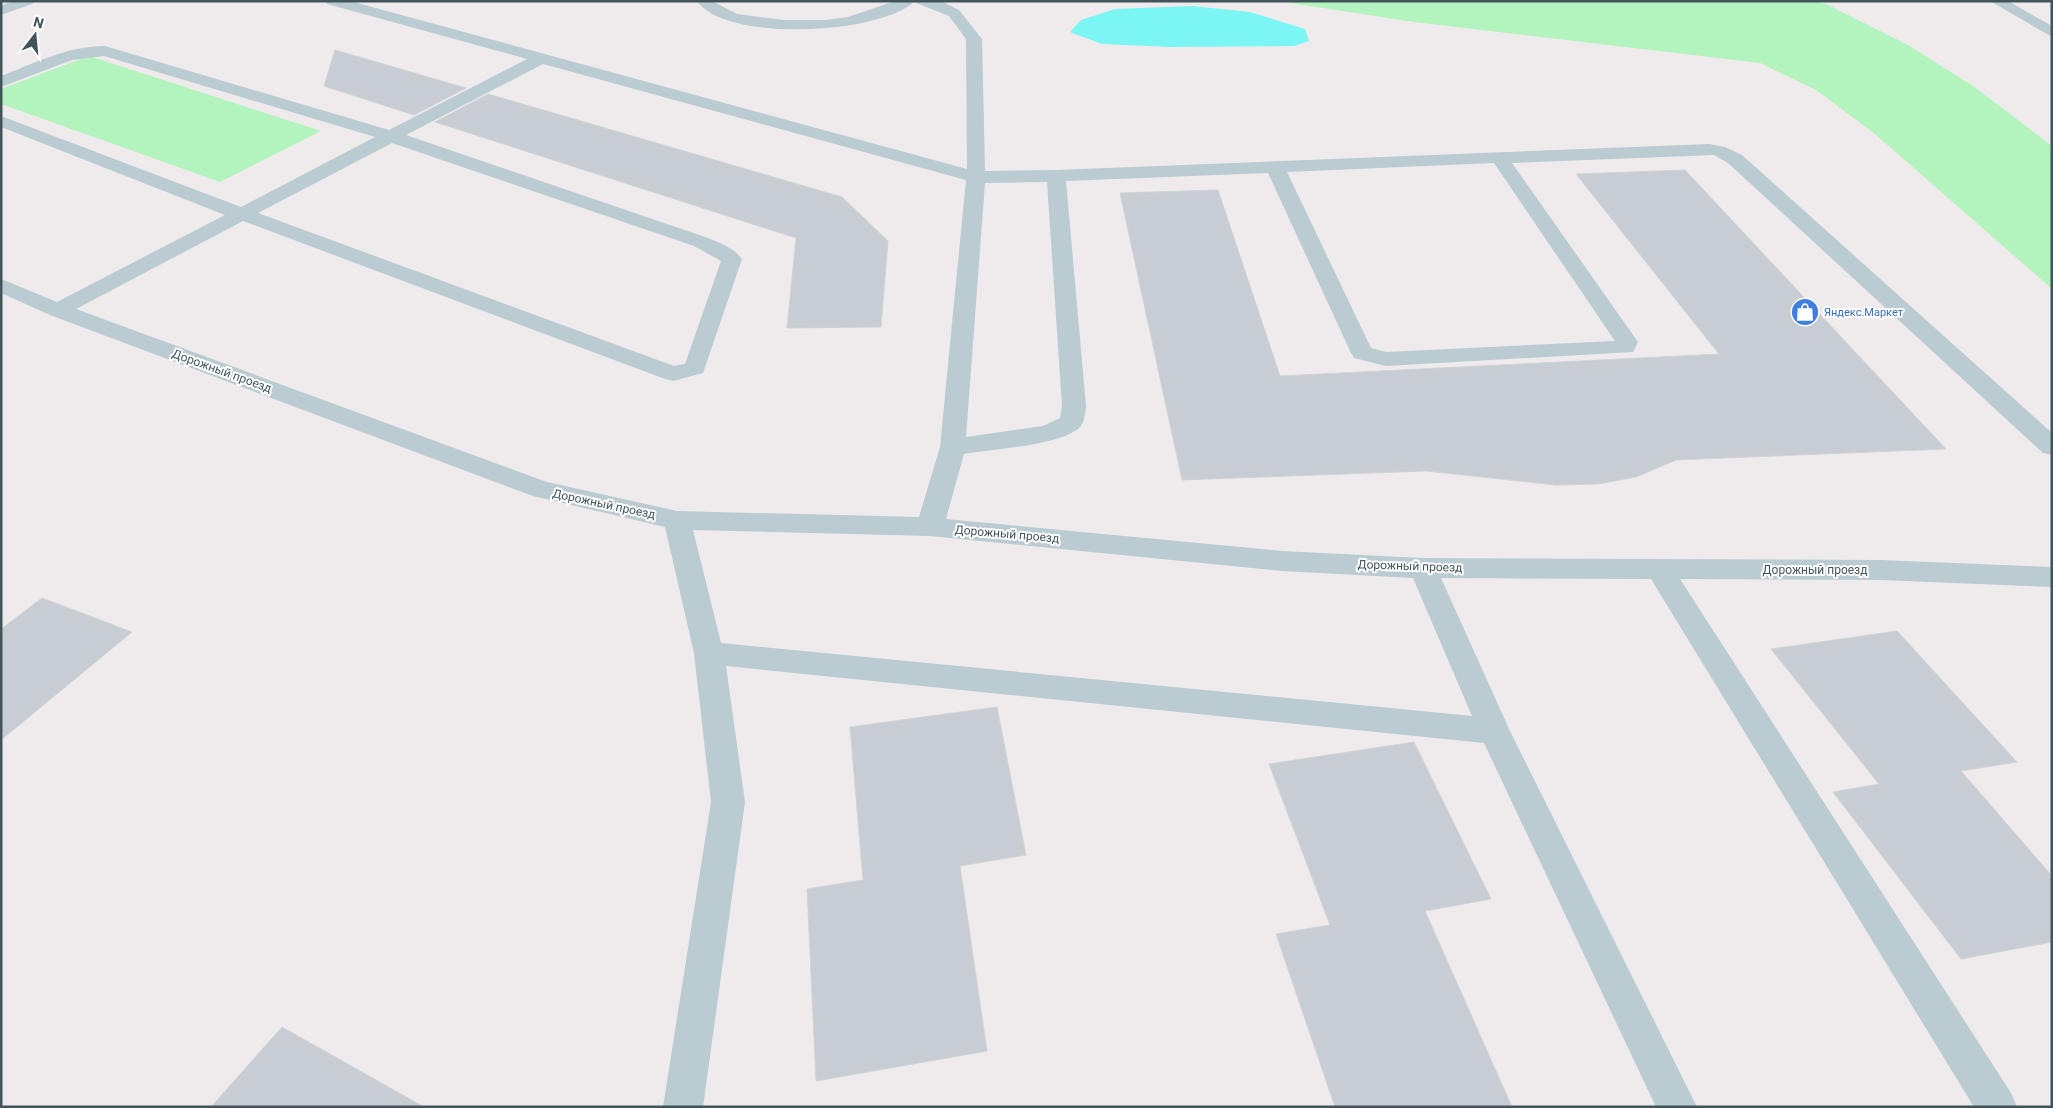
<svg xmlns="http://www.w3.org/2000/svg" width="2053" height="1108" font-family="Roboto,sans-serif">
	<rect width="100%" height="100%" fill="#efebec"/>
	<path fill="#b3f3be" d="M 1278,1 L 1815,1 L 1828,5 L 1908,45 L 1973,86 L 2052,146 L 2052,289 L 1875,134 L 1816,90 L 1760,63 L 1414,22 Z
		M 89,56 L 321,131 L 220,182 L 1,104 L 1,89 Z"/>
	<path fill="#7bf6f5" d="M 1192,6 L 1250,12 L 1305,29 L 1309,41 L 1294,46 L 1170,47 L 1102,44 L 1070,32 L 1081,20 L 1115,9 Z"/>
	<path fill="#c7cdd2" stroke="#cfd4d9" d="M 335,50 L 466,88 L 414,115 L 324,86 Z
		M 488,94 L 842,197 L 888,241 L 881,327 L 787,328 L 796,238 L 435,122 Z
		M 1685,170 L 1946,449 L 1676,460 L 1636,477 L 1598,484 L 1556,485 L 1426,471 L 1182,480 L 1120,193 L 1218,190 L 1280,376 L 1719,354 L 1576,174 Z
		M 42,598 L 132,632 L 1,740 L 1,629 Z
		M 1897,631 L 2017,762 L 1961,771 L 2052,876 L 2052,942 L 1961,959 L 1833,792 L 1879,784 L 1771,649 Z
		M 997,707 L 1026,855 L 960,866 L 987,1051 L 816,1081 L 807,889 L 863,880 L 850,727 Z
		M 1414,742 L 1491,899 L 1425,911 L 1512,1107 L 1335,1107 L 1276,934 L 1330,925 L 1269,764 Z
		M 282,1027 L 424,1107 L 211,1107 Z"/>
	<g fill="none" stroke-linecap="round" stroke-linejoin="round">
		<path fill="#bacbd1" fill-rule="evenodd" d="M 13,1 L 34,1 L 32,4 L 1,15 L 1,6 Z
			M 325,1 L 350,1 L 967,169 L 966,39 L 949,16 L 914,2 C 879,34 726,43 697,1 L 712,1 L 737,14 L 784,20 L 826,20 L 848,17 L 895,1 L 941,1 L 959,10 L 982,39 L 985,171 L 1056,170 L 1709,144 L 1725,147 L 1742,155 L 2052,433 L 2052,455 L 2043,453 L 1728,163 L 1714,155 L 1512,163 L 1638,342 L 1633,352 L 1386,366 L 1354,358 L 1351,353 L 1268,173 L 1066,181 L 1086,406 C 1085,413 1085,423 1079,428 C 1058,446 992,449 964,454 L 946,519 L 1282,551 L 1423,558 L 1881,560 L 2052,567 L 2052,587 L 1881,580 L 1680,579 L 2011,1093 L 2017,1107 L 1974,1107 L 1651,579 L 1441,578 L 1510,731 L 1697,1107 L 1656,1107 L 1484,743 L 726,666 L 745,802 L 703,1107 L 663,1107 L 711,802 L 694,653 L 665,527 L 533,496 L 50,315 L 1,293 L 1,279 L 57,302 L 225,215 L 1,127 L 1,116 L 241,207 L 375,137 L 104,56 L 72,60 L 1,87 L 1,76 C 35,63 68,46 105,46 L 389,130 L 527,59 L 327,4 ZM 543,64 L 966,180 L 940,447 L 919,517 L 677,511 L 547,482 L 76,309 L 243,221 L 665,379 L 673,381 L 703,373 L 742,259 C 734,248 720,243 708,238 L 406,135 ZM 392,143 L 694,246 L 721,261 L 685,364 L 674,366 L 258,213 ZM 1494,163 L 1615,341 L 1386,352 L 1371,348 L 1287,172 ZM 1047,182 L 1062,406 L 1060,418 L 1043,426 L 966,437 L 985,183 ZM 693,530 L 930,536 L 1282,571 L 1413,578 L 1472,716 L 721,643 Z
			M 1990,1 L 2008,1 L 2052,26 L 2052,37 Z"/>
	</g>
	<defs>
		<symbol id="shop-disc" viewBox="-11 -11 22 22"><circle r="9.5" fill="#3f7fe0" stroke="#fff"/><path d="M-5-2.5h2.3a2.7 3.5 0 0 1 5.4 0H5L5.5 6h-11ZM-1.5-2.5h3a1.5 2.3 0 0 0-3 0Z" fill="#fff"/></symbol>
	</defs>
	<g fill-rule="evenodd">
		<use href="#shop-disc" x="1789" y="296" width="32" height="32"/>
	</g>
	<g text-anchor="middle" stroke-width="4" stroke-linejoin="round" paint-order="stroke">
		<g font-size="11" fill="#366cbe" stroke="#fff" text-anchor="start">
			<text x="1824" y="316">Яндекс.Маркет</text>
		</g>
		<g font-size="12" fill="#42555b" stroke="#fff">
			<text transform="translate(222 371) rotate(20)" y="4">Дорожный проезд</text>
			<text transform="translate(604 504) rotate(12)" y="4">Дорожный проезд</text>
			<text transform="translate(1007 534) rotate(5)" y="4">Дорожный проезд</text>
			<text transform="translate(1410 566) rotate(2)" y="4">Дорожный проезд</text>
			<text x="1815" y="574">Дорожный проезд</text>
		</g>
	</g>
	<rect width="2053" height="1108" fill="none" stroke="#42555b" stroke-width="5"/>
	<g transform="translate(35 35) rotate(16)" stroke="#ffffff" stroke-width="4" paint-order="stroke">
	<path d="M0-4L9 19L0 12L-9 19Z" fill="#42555b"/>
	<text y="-8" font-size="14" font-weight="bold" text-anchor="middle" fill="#42555b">N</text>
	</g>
</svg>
